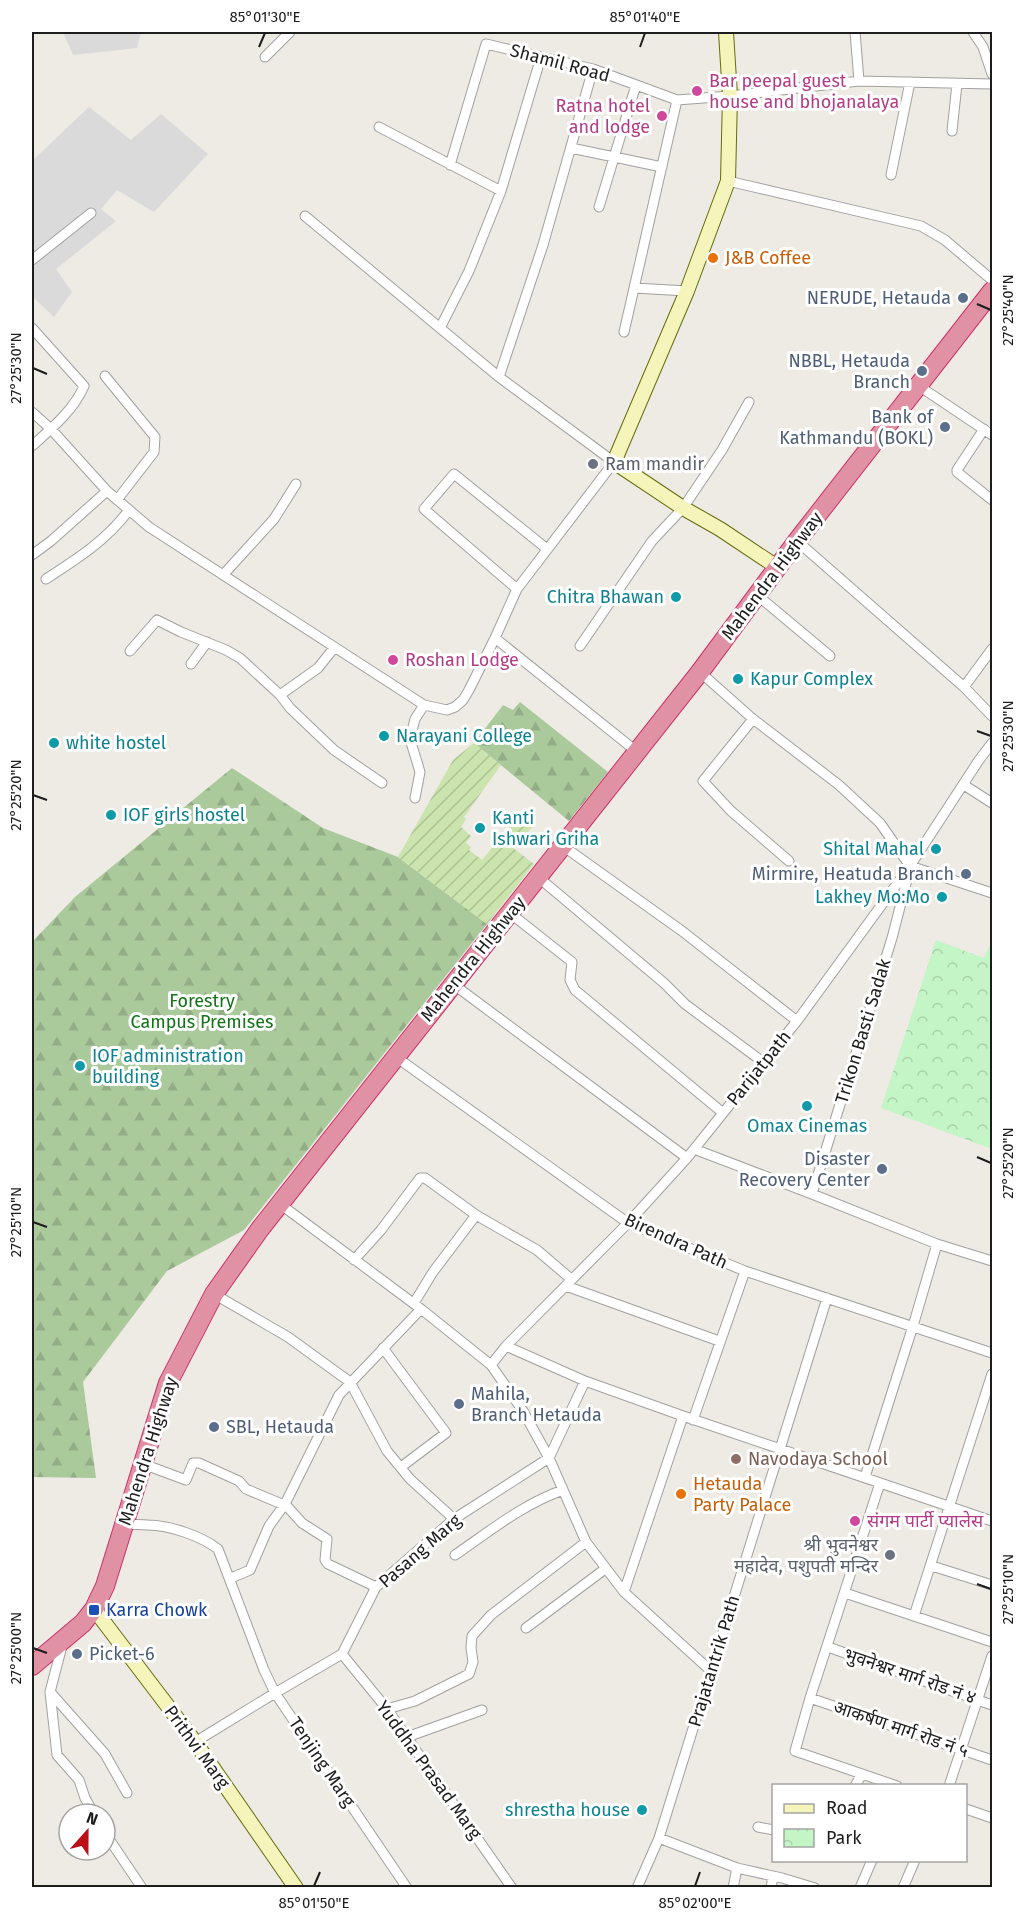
<svg xmlns="http://www.w3.org/2000/svg" width="1024" height="1919" font-family="'Fira Sans','Noto Sans Devanagari',sans-serif">
	<defs>
		<pattern id="forest-firs" width="22" height="20" patternUnits="userSpaceOnUse" patternTransform="scale(1.5)"><rect width="22" height="20" fill="#abca9c"/><path d="M5 1l3.5 6h-7zM16 11l3.5 6h-7z" fill="#93ad86"/></pattern>
		<pattern id="park-crowns" width="20" height="18" patternUnits="userSpaceOnUse" patternTransform="scale(1.5)"><rect width="20" height="18" fill="#c4f5c6"/><path d="M2 6a3 3 0 1 1 6 0M12 15a3 3 0 1 1 6 0" fill="none" stroke="#a8d2aa"/></pattern>
		<pattern id="garden-furrows" width="10" height="10" patternUnits="userSpaceOnUse" patternTransform="scale(1.5)"><rect width="10" height="10" fill="#cbe4ad"/><path d="M-1 1l2-2M0 10L10 0M9 11l2-2" fill="none" stroke="#aec394"/></pattern>
	</defs>
	<rect width="100%" height="100%" fill="#eeeae4"/>
	<path fill="#dbdadb" d="M 63,32 L 141,32 L 137,48 L 73,55 Z
		M 89,107 L 131,140 L 161,114 L 208,154 L 154,212 L 117,190 L 101,209 L 116,221 L 56,269 L 72,292 L 54,317 L 32,296 L 32,161 Z"/>
	<path fill="url(#forest-firs)" d="M 520,702 L 608,772 L 569,821 L 474,743 L 503,705 L 513,710 Z
		M 232,768 L 323,828 L 398,857 L 487,924 L 244,1230 L 167,1271 L 83,1382 L 96,1478 L 32,1477 L 32,942 L 75,897 Z"/>
	<path fill="url(#park-crowns)" d="M 936,940 L 984,958 L 992,940 L 992,1149 L 881,1108 Z"/>
	<path fill="url(#garden-furrows)" d="M 474,743 L 501,765 L 464,817 L 466,819 L 461,827 L 471,836 L 466,843 L 471,847 L 469,850 L 482,860 L 500,838 L 534,864 L 487,924 L 398,857 L 453,760 Z
		M 513,811 L 532,827 L 518,845 L 506,836 L 511,825 L 506,819 Z"/>
	<g fill="none" stroke-linecap="round" stroke-linejoin="round">
		<defs>
			<path id="street" d="M 855,32 L 859,81
				M 973,32 L 983,47 L 992,74
				M 265,57 L 290,32
				M 379,127 L 501,191
				M 952,131 L 957,84
				M 571,148 L 662,167
				M 450,165 L 486,44 L 593,69 L 677,100 L 730,96 L 859,81 L 992,84
				M 891,175 L 910,82
				M 728,181 L 921,226 L 945,240 L 992,280
				M 599,207 L 636,85
				M 32,260 L 91,213
				M 634,288 L 687,291
				M 32,328 L 84,386 C 74,410 51,429 32,446
				M 440,328 L 469,271 L 501,191 L 541,57
				M 624,332 L 677,100
				M 105,376 L 155,437 L 154,452 L 117,500
				M 499,377 L 543,245 L 593,69
				M 919,386 L 992,435
				M 32,412 L 51,429 L 107,491 L 149,527 L 424,705 L 447,710 L 455,707 L 463,700 L 469,690 L 495,638 L 517,589 L 614,462 L 499,377 L 305,216
				M 984,429 L 957,470 L 957,472 L 992,500
				M 797,541 L 964,687 L 992,716
				M 32,555 L 51,541 L 107,491
				M 223,575 L 274,519 L 296,484
				M 46,579 C 77,559 107,540 129,510
				M 517,589 L 424,509 L 454,474 L 547,549
				M 757,595 L 830,656
				M 495,638 L 636,751
				M 580,646 L 652,541 L 683,508 L 722,450 L 749,402
				M 130,651 L 157,620 L 181,632 L 226,650 L 240,658 L 280,695 L 290,708 L 334,750 L 382,783
				M 191,664 L 207,642
				M 700,672 L 753,719 L 839,785 L 880,823 L 910,866 L 992,893
				M 964,687 L 992,649
				M 280,695 L 318,668 L 334,648
				M 753,719 L 703,781 L 731,811 L 789,861
				M 964,785 L 992,803
				M 415,798 L 420,772 L 410,739 L 415,719 L 424,705
				M 563,846 L 682,931 L 797,1021
				M 538,877 L 664,983 L 685,1004 L 763,1062
				M 510,913 L 572,962 L 570,980 L 575,990 L 723,1113
				M 453,984 L 687,1158
				M 396,1057 L 628,1223 L 745,1271 L 992,1353
				M 694,1149 L 812,1194 L 937,1244 L 992,1261
				M 812,1194 L 892,938 L 909,872
				M 280,1204 L 421,1309 L 491,1365 L 523,1411 L 549,1458 L 586,1542 L 624,1592 L 711,1671
				M 476,1215 L 537,1250 L 571,1279
				M 354,1260 L 381,1230 L 420,1178 L 425,1178 L 476,1215 L 433,1272 L 414,1303
				M 566,1286 L 719,1341
				M 214,1294 L 288,1337 L 350,1382 L 387,1451 L 410,1479 L 454,1519
				M 506,1346 L 585,1381 L 683,1416 L 992,1521
				M 383,1348 L 446,1433 L 401,1467
				M 491,1365 L 506,1346 L 628,1223 L 687,1158 L 797,1021 L 910,866 L 979,760 L 992,743
				M 693,1420 L 745,1271
				M 143,1464 L 186,1480 L 193,1463 L 199,1463 L 239,1481 L 246,1489 L 284,1505
				M 865,1477 L 913,1326 L 937,1244
				M 880,1483 L 810,1698 L 795,1751 L 897,1786
				M 285,1504 L 302,1523 L 327,1539 L 325,1560 L 328,1564 L 376,1587
				M 124,1524 C 133,1525 139,1524 148,1525 C 169,1525 201,1536 218,1549 L 264,1670 L 275,1693 L 407,1888
				M 455,1555 C 490,1531 523,1504 563,1490
				M 932,1566 L 992,1585
				M 231,1578 L 250,1570 L 269,1526 L 285,1504 L 339,1395 L 421,1309
				M 624,1592 L 683,1416
				M 845,1593 L 992,1642
				M 914,1616 L 992,1374
				M 526,1628 L 605,1569
				M 63,1642 L 50,1692 L 57,1755 L 79,1780 L 85,1798 L 94,1814
				M 828,1647 L 992,1705
				M 342,1654 L 387,1709 L 512,1888
				M 51,1693 L 105,1754 L 127,1793
				M 810,1698 L 992,1760
				M 387,1709 L 415,1701 L 469,1674 L 473,1662 L 471,1648 L 472,1636 L 491,1615 L 586,1542
				M 407,1737 L 482,1710
				M 195,1742 L 275,1693 L 342,1654 L 376,1587 L 454,1519 L 549,1458 L 585,1381
				M 855,1786 L 862,1774
				M 949,1786 L 992,1656
				M 966,1809 L 992,1818
				M 758,1827 L 774,1830
				M 105,1833 L 142,1888
				M 659,1838 L 737,1868 L 782,1878 L 815,1888
				M 637,1888 L 659,1838 L 827,1298
				M 733,1888 L 737,1868
				M 771,1888 L 773,1876
				M 860,1888 L 872,1860
				M 903,1888 L 915,1860"/>
			<path id="secondary" d="M 726,32 L 730,96 L 728,181 L 687,291 L 614,462 L 683,508 L 720,529 L 777,567
				M 94,1609 L 195,1742 L 296,1888"/>
			<path id="highway" d="M 32,1666 L 83,1623 L 94,1609 L 105,1586 L 168,1383 L 214,1294 L 260,1229 L 700,672 L 797,541 L 992,291"/>
		</defs>
		<use href="#street" stroke="#a1a1a1" stroke-width="11"/>
		<use href="#secondary" stroke="#666c0d" stroke-width="16"/>
		<use href="#highway" stroke="#cc316d" stroke-width="20"/>
		<use href="#street" stroke="#fff" stroke-width="9"/>
		<use href="#secondary" stroke="#f4f4bb" stroke-width="14"/>
		<use href="#highway" stroke="#e091a3" stroke-width="18"/>
	</g>
	<path fill="none" stroke="#1d1d1d" stroke-width="2" d="M 259,47 L 265,33M 640,47 L 645,33M 977,304 L 991,310M 33,368 L 47,374M 977,731 L 991,736M 33,795 L 47,800M 977,1157 L 991,1163M 33,1222 L 47,1227M 977,1584 L 991,1589M 33,1648 L 47,1653M 314,1886 L 320,1872M 695,1886 L 700,1872"/>
	<g fill="#d1479c" stroke="#fff" stroke-width="2">
		<circle cx="697" cy="91" r="6"/>
		<circle cx="662" cy="116" r="6"/>
		<circle cx="393" cy="660" r="6"/>
		<circle cx="855" cy="1521" r="6"/>
	</g>
	<g fill="#e8710a" stroke="#fff" stroke-width="2">
		<circle cx="713" cy="258" r="6"/>
		<circle cx="681" cy="1494" r="6"/>
	</g>
	<g fill="#5c6f8a" stroke="#fff" stroke-width="2">
		<circle cx="963" cy="298" r="6"/>
		<circle cx="922" cy="371" r="6"/>
		<circle cx="945" cy="427" r="6"/>
		<circle cx="966" cy="874" r="6"/>
		<circle cx="882" cy="1169" r="6"/>
		<circle cx="459" cy="1404" r="6"/>
		<circle cx="214" cy="1427" r="6"/>
		<circle cx="77" cy="1654" r="6"/>
	</g>
	<g fill="#6b7280" stroke="#fff" stroke-width="2">
		<circle cx="593" cy="464" r="6"/>
		<circle cx="890" cy="1555" r="6"/>
	</g>
	<g fill="#0f9aa8" stroke="#fff" stroke-width="2">
		<circle cx="676" cy="597" r="6"/>
		<circle cx="738" cy="679" r="6"/>
		<circle cx="384" cy="736" r="6"/>
		<circle cx="54" cy="743" r="6"/>
		<circle cx="111" cy="815" r="6"/>
		<circle cx="480" cy="828" r="6"/>
		<circle cx="936" cy="849" r="6"/>
		<circle cx="942" cy="897" r="6"/>
		<circle cx="80" cy="1066" r="6"/>
		<circle cx="807" cy="1106" r="6"/>
		<circle cx="642" cy="1810" r="6"/>
	</g>
	<circle fill="#8d6e63" stroke="#fff" stroke-width="2" cx="736" cy="1459" r="6"/>
	<rect fill="#1a4fb4" stroke="#fff" stroke-width="2" x="88" y="1604" width="12" height="12" rx="3"/>
	<g text-anchor="middle" stroke-width="6" stroke-linejoin="round" paint-order="stroke">
		<g font-size="18" fill="#1d1d1d" stroke="#fff">
			<text transform="translate(560 63) rotate(15)" y="6">Shamil Road</text>
			<text transform="translate(772 576) rotate(-53)" y="6">Mahendra Highway</text>
			<text transform="translate(473 959) rotate(-51)" y="6">Mahendra Highway</text>
			<text transform="translate(863 1031) rotate(-73)" y="6">Trikon Basti Sadak</text>
			<text transform="translate(759 1068) rotate(-51)" y="6">Parijatpath</text>
			<text transform="translate(676 1241) rotate(24)" y="6">Birendra Path</text>
			<text transform="translate(148 1451) rotate(-72)" y="6">Mahendra Highway</text>
			<text transform="translate(420 1551) rotate(-41)" y="6">Pasang Marg</text>
			<text transform="translate(714 1661) rotate(-73)" y="6">Prajatantrik Path</text>
			<text transform="translate(910 1676) rotate(19)" y="6">भुवनेश्वर मार्ग रोड नं ४</text>
			<text transform="translate(901 1729) rotate(19)" y="6">आकर्षण मार्ग रोड नं ५</text>
			<text transform="translate(197 1747) rotate(54)" y="6">Prithvi Marg</text>
			<text transform="translate(322 1762) rotate(56)" y="6">Tenjing Marg</text>
			<text transform="translate(429 1770) rotate(54)" y="6">Yuddha Prasad Marg</text>
		</g>
		<g font-size="18" fill="#b23c85" stroke="#fff" text-anchor="start">
			<text x="709" y="87">Bar peepal guest<tspan x="709" dy="21">house and bhojanalaya</tspan></text>
			<text x="650" y="112" text-anchor="end">Ratna hotel<tspan x="650" dy="21">and lodge</tspan></text>
			<text x="405" y="666">Roshan Lodge</text>
			<text x="867" y="1527">संगम पार्टी प्यालेस</text>
		</g>
		<g font-size="18" fill="#c56008" stroke="#fff" text-anchor="start">
			<text x="725" y="264">J&amp;B Coffee</text>
			<text x="693" y="1490">Hetauda<tspan x="693" dy="21">Party Palace</tspan></text>
		</g>
		<g font-size="18" fill="#4e5e75" stroke="#fff" text-anchor="end">
			<text x="951" y="304">NERUDE, Hetauda</text>
			<text x="910" y="367">NBBL, Hetauda<tspan x="910" dy="21">Branch</tspan></text>
			<text x="933" y="423">Bank of<tspan x="933" dy="21">Kathmandu (BOKL)</tspan></text>
			<text x="954" y="880">Mirmire, Heatuda Branch</text>
			<text x="870" y="1165">Disaster<tspan x="870" dy="21">Recovery Center</tspan></text>
			<text x="471" y="1400" text-anchor="start">Mahila,<tspan x="471" dy="21">Branch Hetauda</tspan></text>
			<text x="226" y="1433" text-anchor="start">SBL, Hetauda</text>
			<text x="89" y="1660" text-anchor="start">Picket-6</text>
		</g>
		<g font-size="18" fill="#5b616d" stroke="#fff" text-anchor="start">
			<text x="605" y="470">Ram mandir</text>
			<text x="878" y="1551" text-anchor="end">श्री भुवनेश्वर<tspan x="878" dy="21">महादेव, पशुपती मन्दिर</tspan></text>
		</g>
		<g font-size="18" fill="#0d838f" stroke="#fff" text-anchor="start">
			<text x="664" y="603" text-anchor="end">Chitra Bhawan</text>
			<text x="750" y="685">Kapur Complex</text>
			<text x="396" y="742">Narayani College</text>
			<text x="66" y="749">white hostel</text>
			<text x="123" y="821">IOF girls hostel</text>
			<text x="492" y="824">Kanti<tspan x="492" dy="21">Ishwari Griha</tspan></text>
			<text x="924" y="855" text-anchor="end">Shital Mahal</text>
			<text x="930" y="903" text-anchor="end">Lakhey Mo:Mo</text>
			<text x="92" y="1062">IOF administration<tspan x="92" dy="21">building</tspan></text>
			<text x="807" y="1132" text-anchor="middle">Omax Cinemas</text>
			<text x="630" y="1816" text-anchor="end">shrestha house</text>
		</g>
		<g font-size="18" fill="#137317" stroke="#fff">
			<text x="202" y="1007">Forestry<tspan x="202" dy="21">Campus Premises</tspan></text>
		</g>
		<g font-size="18" fill="#785e54" stroke="#fff" text-anchor="start">
			<text x="748" y="1465">Navodaya School</text>
		</g>
		<g font-size="18" fill="#164399" stroke="#fff" text-anchor="start">
			<text x="106" y="1616">Karra Chowk</text>
		</g>
	</g>
	<rect width="1024" height="1919" fill="none" stroke="#ffffff" stroke-width="66"/>
	<rect x="772" y="1784" width="195" height="78" fill="#ffffff" stroke="#a5a5a5" stroke-width="1.5"/>
	<rect x="784" y="1804" width="30" height="9" fill="#f4f4bb" stroke="#a5a5a5" stroke-width="1.5"/>
	<text x="826" y="1814" font-size="18" fill="#1d1d1d">Road</text>
	<rect x="784" y="1829" width="30" height="18" fill="url(#park-crowns)" stroke="#a5a5a5" stroke-width="1.5"/>
	<text x="826" y="1844" font-size="18" fill="#1d1d1d">Park</text>
	<g transform="translate(87 1832) rotate(21)"><circle r="28" fill="#ffffff" stroke="#a5a5a5" stroke-width="1.5"/>
	<path d="M0-4.5L10 22L0 15L-10 22Z" fill="#bc0f17"/>
	<text y="-9" font-size="16" font-weight="bold" text-anchor="middle" fill="#1d1d1d">N</text>
	</g>
	<rect x="33" y="33" width="958" height="1853" fill="none" stroke="#1d1d1d" stroke-width="2"/>
	<g font-size="15" text-anchor="middle" fill="#1d1d1d">
		<text x="265" y="22">85°01'30"E</text>
		<text x="645" y="22">85°01'40"E</text>
		<text transform="translate(1008 310) rotate(-90)" y="5">27°25'40"N</text>
		<text transform="translate(16 368) rotate(-90)" y="5">27°25'30"N</text>
		<text transform="translate(1008 736) rotate(-90)" y="5">27°25'30"N</text>
		<text transform="translate(16 795) rotate(-90)" y="5">27°25'20"N</text>
		<text transform="translate(1008 1163) rotate(-90)" y="5">27°25'20"N</text>
		<text transform="translate(16 1222) rotate(-90)" y="5">27°25'10"N</text>
		<text transform="translate(1008 1589) rotate(-90)" y="5">27°25'10"N</text>
		<text transform="translate(16 1648) rotate(-90)" y="5">27°25'00"N</text>
		<text x="314" y="1908">85°01'50"E</text>
		<text x="695" y="1908">85°02'00"E</text>
	</g>
</svg>
